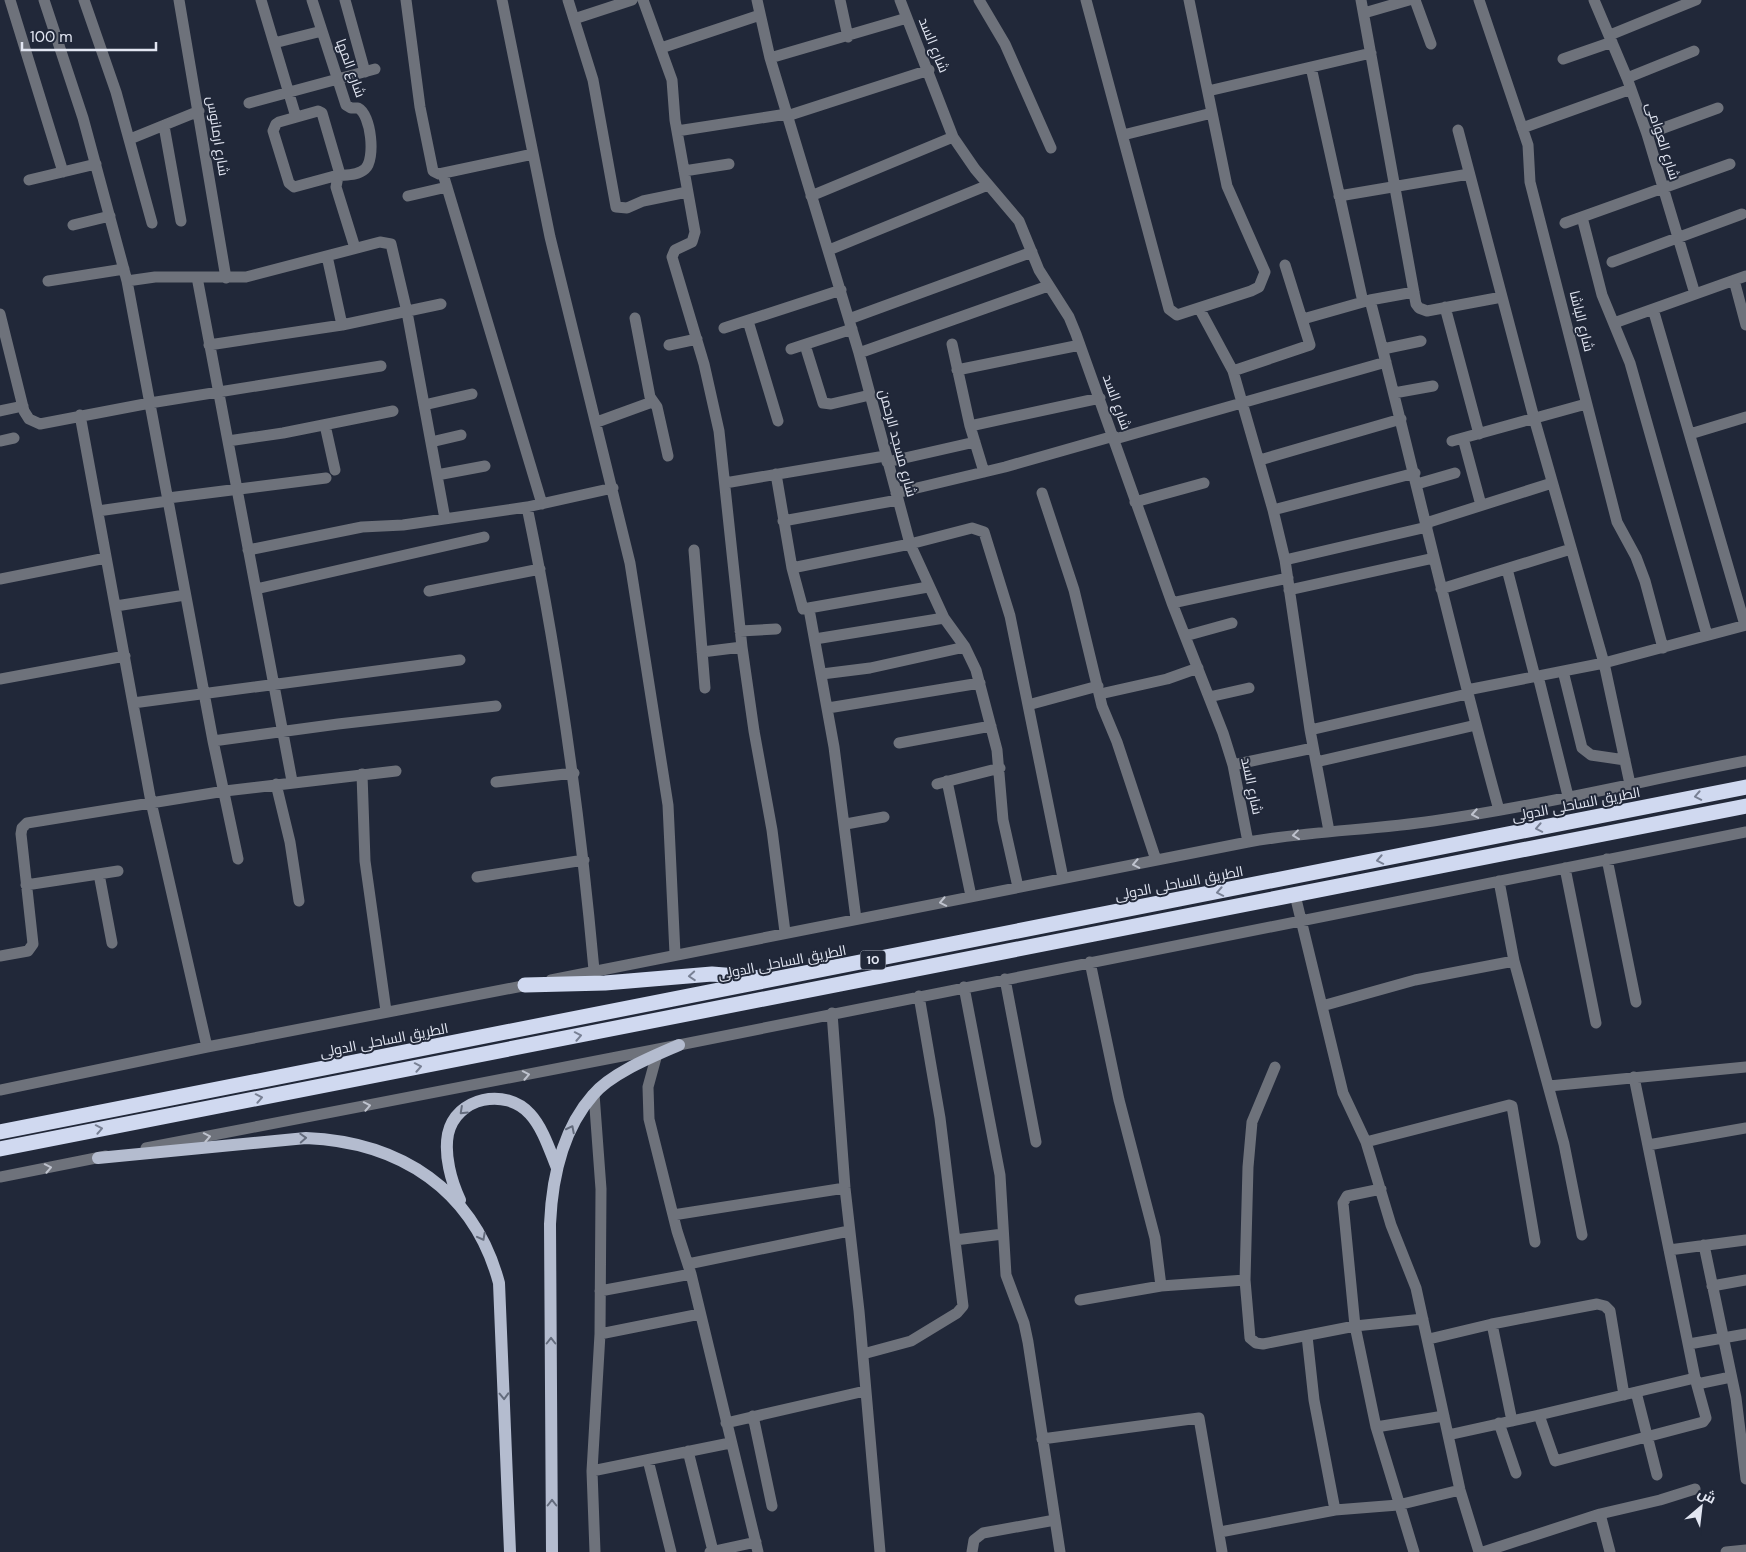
<svg xmlns="http://www.w3.org/2000/svg" width="1746" height="1552" font-family="'DM Sans',Cairo,sans-serif">
	<rect width="100%" height="100%" fill="#212839"/>
	<g fill="none" stroke-linecap="round" stroke-linejoin="round">
		<path stroke="#6e727b" stroke-width="11" d="M 10,0 L 63,172
			M 44,0 L 83,118 L 127,281 L 213,741 L 238,859
			M 84,0 L 116,92 L 152,223
			M 179,0 L 226,278
			M 261,0 L 296,117
			M 312,0 L 346,105 L 351,108 L 358,108 C 371,114 376,159 365,169 C 356,177 342,174 331,177 L 294,187 L 289,183 L 273,131 L 276,124 L 279,122 L 318,111 L 322,113 L 339,171 L 336,187 L 355,248
			M 345,0 L 365,72
			M 406,0 L 420,107 L 433,171 L 439,174 L 533,154
			M 502,0 L 550,237 L 630,563 L 668,805 L 675,954
			M 568,0 L 593,80 L 616,207 L 627,208 L 643,201 L 687,192
			M 643,0 L 672,80 L 675,120 L 695,232 L 692,242 L 675,250 L 672,257 L 704,364 L 719,431 L 742,647 L 754,731 L 772,830 L 785,932
			M 757,0 L 770,58 L 859,353 L 910,544 L 944,618 L 965,647 L 976,670 L 997,750 L 1003,820 L 1018,887
			M 840,0 L 848,37
			M 900,0 L 953,137 L 975,169 L 1019,221 L 1039,270 L 1069,317 L 1076,334 L 1172,603 L 1223,733 L 1233,765 L 1248,842
			M 979,0 L 1005,44 L 1051,148
			M 1086,0 L 1169,309 L 1177,315 L 1251,291 L 1259,287 L 1265,272 L 1227,186 L 1189,0
			M 1361,0 L 1416,304 L 1419,308 L 1427,311 L 1502,297
			M 1415,0 L 1431,44
			M 1479,0 L 1528,145 L 1530,182 L 1617,522 L 1636,557 L 1645,581 L 1663,648
			M 1594,0 L 1627,78 L 1647,134 L 1695,294
			M 1364,13 L 1409,0
			M 574,19 L 632,0
			M 1610,35 L 1696,0
			M 274,43 L 322,31
			M 661,48 L 760,15
			M 770,58 L 907,18
			M 1563,59 L 1612,42
			M 1311,67 L 1363,302
			M 1627,78 L 1694,51
			M 1208,91 L 1371,53
			M 249,103 L 375,69
			M 787,116 L 929,70
			M 164,126 L 181,221
			M 1522,128 L 1631,89
			M 1458,130 L 1534,418 L 1604,663 L 1630,784
			M 677,131 L 787,114
			M 1647,134 L 1718,108
			M 1123,135 L 1212,113
			M 130,139 L 199,111
			M 684,171 L 729,164
			M 443,174 L 542,504
			M 29,180 L 96,164
			M 408,196 L 447,187
			M 811,196 L 953,137
			M 1339,196 L 1469,174
			M 1582,217 L 1602,295 L 1630,363 L 1707,635
			M 1565,223 L 1730,164
			M 73,225 L 110,216
			M 829,250 L 988,185
			M 327,256 L 342,325
			M 1612,262 L 1742,214
			M 197,277 L 292,781
			M 1734,280 L 1746,325
			M 48,281 L 124,269
			M 127,281 L 155,277 L 246,277 L 380,242 L 391,244 L 407,312 L 445,519
			M 1370,300 C 1414,470 1452,641 1499,810
			M 1445,307 L 1479,434
			M 1199,308 L 1233,371 L 1273,510 L 1285,560 L 1310,730 L 1329,831
			M 1653,309 L 1745,625
			M 0,314 L 24,411 L 29,419 L 40,424 L 150,403 L 381,366
			M 635,318 L 650,397 L 657,407 L 668,456
			M 849,319 L 1032,252
			M 1303,319 L 1370,300 L 1414,292
			M 748,321 L 778,421
			M 1614,323 L 1746,276
			M 724,328 L 841,290
			M 952,344 L 970,426 L 984,472
			M 209,345 L 342,325 L 441,304
			M 669,345 L 697,339
			M 805,345 L 823,403 L 831,404 L 870,395
			M 791,349 L 852,329
			M 1383,349 L 1421,341
			M 859,353 L 1048,286
			M 957,370 L 1080,345
			M 1233,371 L 1310,345 L 1285,265
			M 1394,393 L 1433,386
			M 424,405 L 472,394
			M 0,411 L 23,406
			M 80,415 L 151,802 L 207,1047
			M 597,422 L 652,402
			M 325,425 L 335,470
			M 970,426 L 1100,398
			M 1690,434 L 1746,417
			M 1463,438 L 1481,505
			M 1115,439 L 1386,362
			M 0,441 L 14,438
			M 228,441 L 283,433 L 393,411
			M 1452,441 L 1586,404
			M 431,442 L 461,435
			M 1260,460 L 1401,419
			M 887,462 L 975,442
			M 776,474 L 792,568 L 803,609 L 928,587
			M 437,475 L 485,466
			M 725,483 L 885,456
			M 1417,484 L 1455,473
			M 896,493 L 1005,467 L 1114,436
			M 1042,493 L 1074,590 L 1102,706 L 1117,742 L 1156,860
			M 168,498 L 326,478
			M 1135,502 L 1204,483
			M 527,507 C 559,660 580,815 594,970
			M 1273,510 L 1415,473
			M 98,511 L 168,501
			M 783,521 L 898,500
			M 1426,523 L 1552,483
			M 248,550 L 362,527 L 403,525 L 527,507 L 613,488
			M 694,550 L 705,688
			M 1285,560 L 1427,527
			M 792,568 L 910,544 L 972,528 L 984,532 L 1010,616 L 1063,878
			M 1507,569 L 1535,677
			M 0,579 L 106,558
			M 256,589 L 484,537
			M 1441,589 L 1571,549
			M 1289,590 L 1434,558
			M 429,591 L 540,569
			M 1172,603 L 1288,578
			M 116,606 L 185,595
			M 809,609 L 834,747 L 856,919
			M 740,631 L 776,629
			M 1185,636 L 1232,623
			M 815,639 L 944,618
			M 702,652 L 742,647
			M 1563,671 L 1582,748 L 1591,755 L 1625,760
			M 822,674 L 870,668 L 965,647
			M 1538,676 L 1568,796
			M 0,679 L 125,656
			M 1467,690 L 1604,663 L 1746,625
			M 1100,694 L 1167,679 L 1198,668
			M 1209,697 L 1249,688
			M 133,703 L 460,660
			M 1028,705 L 1098,686
			M 828,708 L 980,683
			M 1310,730 L 1467,694
			M 213,741 L 338,724 L 496,706
			M 899,743 L 991,726
			M 1316,762 L 1476,725
			M 1233,765 L 1313,748
			M 362,774 L 365,861 L 386,1011
			M 947,781 L 971,896
			M 496,782 L 574,773
			M 276,784 L 290,842 L 299,901
			M 937,784 L 1000,768
			M 846,824 L 884,817
			M 1607,859 L 1636,1002
			M 1565,868 L 1596,1023
			M 99,874 L 112,943
			M 477,877 L 584,860
			M 1499,881 L 1514,961 L 1564,1144 L 1582,1235
			M 26,885 L 118,871
			M 1295,895 L 1343,1093 L 1366,1142 L 1391,1225 L 1416,1288 L 1460,1490 L 1479,1552
			M 0,956 L 28,951 L 33,944 L 21,834 L 22,828 L 27,823 L 225,791 L 396,771
			M 1090,962 L 1119,1100 L 1155,1238 L 1161,1286
			M 1005,979 L 1036,1142
			M 551,980 L 1248,842 C 1310,831 1372,830 1433,821 C 1538,806 1642,781 1746,761
			M 964,987 L 1000,1175 L 1006,1275 L 1024,1323 L 1028,1342 L 1060,1552
			M 1322,1006 L 1415,980 L 1514,961
			M 832,1013 L 845,1188 L 859,1311 L 880,1552
			M 657,1054 L 648,1087 L 649,1119 L 677,1231 L 691,1274 L 758,1552
			M 1275,1067 L 1252,1122 L 1248,1167 L 1245,1280 L 1250,1338 L 1256,1343 L 1263,1344 L 1355,1326 L 1423,1319
			M 1549,1086 L 1746,1067
			M 0,1090 L 207,1047 L 533,984
			M 594,1094 L 601,1189 L 600,1334 L 592,1471 L 595,1552
			M 1366,1142 L 1509,1105 L 1512,1106 L 1535,1242
			M 1648,1145 L 1746,1128
			M 146,1148 L 679,1045 L 1746,832
			M 0,1177 L 106,1156
			M 1381,1189 L 1347,1196 L 1343,1203 L 1355,1326 L 1376,1427 L 1414,1552
			M 673,1215 L 845,1188
			M 955,1240 L 1003,1234
			M 1704,1245 L 1736,1398 L 1746,1479
			M 1669,1250 L 1746,1240
			M 688,1264 L 849,1231
			M 1712,1286 L 1746,1280
			M 600,1291 L 691,1274
			M 1080,1300 L 1161,1286 L 1245,1280
			M 1492,1324 L 1512,1421
			M 600,1334 L 700,1314
			M 1307,1336 L 1314,1400 L 1335,1510
			M 1429,1339 L 1492,1324 L 1597,1304 L 1605,1306 L 1610,1311 L 1624,1395
			M 1689,1344 L 1746,1334
			M 863,1354 L 911,1341 L 957,1313 L 963,1306 L 940,1118 L 919,996
			M 1697,1384 L 1731,1377
			M 1636,1392 L 1657,1475
			M 1539,1415 L 1555,1461 L 1703,1422 L 1706,1418 L 1695,1378 L 1634,1077
			M 753,1416 L 772,1506
			M 726,1423 L 865,1391
			M 1499,1423 L 1516,1473
			M 1376,1427 L 1444,1416
			M 1448,1435 L 1539,1415 L 1695,1378
			M 1042,1439 L 1199,1418 L 1222,1552
			M 688,1451 L 713,1551
			M 648,1460 L 671,1552
			M 592,1471 L 730,1443
			M 1600,1514 L 1610,1552
			M 1220,1532 L 1335,1510 L 1398,1505 L 1460,1490
			M 710,1552 L 756,1542
			M 972,1552 L 974,1540 L 983,1533 L 1055,1520
			M 1483,1552 L 1600,1514 L 1660,1500 L 1695,1489
			M 1726,1552 L 1746,1550"/>
		<path stroke="#b4bccf" stroke-width="12" d="M 98,1158 L 306,1138 C 401,1142 474,1190 499,1283 L 510,1552
			M 460,1200 C 451,1181 444,1155 448,1134 C 456,1097 506,1087 530,1114 C 543,1128 550,1151 557,1168
			M 552,1552 L 550,1224 C 552,1178 562,1130 593,1095 C 611,1073 654,1056 679,1045"/>
		<path stroke="#d0d9f0" stroke-width="15" d="M 525,985 L 605,983 L 712,974 L 762,978
			M 0,1132 L 1746,787
			M 0,1149 L 1746,806"/>
	</g>
	<defs><path id="oneway-chevron" d="M-2-3.5L2.5 0L-2 3.5" fill="none" stroke-width="1.6" stroke-linecap="round" stroke-linejoin="round" transform="scale(1.25)"/></defs>
	<g stroke="#788094">
		<use href="#oneway-chevron" transform="translate(1698 796) rotate(169)"/>
		<use href="#oneway-chevron" transform="translate(1539 828) rotate(169)"/>
		<use href="#oneway-chevron" transform="translate(1380 860) rotate(169)"/>
		<use href="#oneway-chevron" transform="translate(1220 892) rotate(169)"/>
		<use href="#oneway-chevron" transform="translate(692 976) rotate(176)"/>
		<use href="#oneway-chevron" transform="translate(578 1036) rotate(-11)"/>
		<use href="#oneway-chevron" transform="translate(418 1067) rotate(-11)"/>
		<use href="#oneway-chevron" transform="translate(259 1098) rotate(-11)"/>
		<use href="#oneway-chevron" transform="translate(99 1129) rotate(-11)"/>
	</g>
	<g stroke="#bfc3ce">
		<use href="#oneway-chevron" transform="translate(1475 814) rotate(170)"/>
		<use href="#oneway-chevron" transform="translate(1296 835) rotate(173)"/>
		<use href="#oneway-chevron" transform="translate(1136 864) rotate(169)"/>
		<use href="#oneway-chevron" transform="translate(943 902) rotate(169)"/>
		<use href="#oneway-chevron" transform="translate(526 1075) rotate(-11)"/>
		<use href="#oneway-chevron" transform="translate(367 1106) rotate(-11)"/>
		<use href="#oneway-chevron" transform="translate(207 1137) rotate(-11)"/>
		<use href="#oneway-chevron" transform="translate(48 1168) rotate(-11)"/>
	</g>
	<g stroke="#636b7c">
		<use href="#oneway-chevron" transform="translate(463 1111) rotate(137)"/>
		<use href="#oneway-chevron" transform="translate(571 1129) rotate(-63)"/>
		<use href="#oneway-chevron" transform="translate(303 1138) rotate(-3)"/>
		<use href="#oneway-chevron" transform="translate(482 1237) rotate(62)"/>
		<use href="#oneway-chevron" transform="translate(551 1341) rotate(-90)"/>
		<use href="#oneway-chevron" transform="translate(504 1396) rotate(88)"/>
		<use href="#oneway-chevron" transform="translate(552 1503) rotate(-90)"/>
	</g>
	<g text-anchor="middle" stroke-width="4" stroke-linejoin="round" paint-order="stroke">
		<rect fill="#212839" stroke="#a8adba" stroke-width="1" x="860.5" y="950.5" width="25" height="19" rx="4"/>
		<g font-size="12" font-weight="bold" fill="#e2e6f2">
			<text x="873" y="964">10</text>
		</g>
		<g font-size="14" fill="#e2e6f2" stroke="#212839">
			<text transform="translate(934 45) rotate(68)" y="5">شارع السد</text>
			<text transform="translate(351 68) rotate(70)" y="5">شارع المها</text>
			<text transform="translate(218 136) rotate(81)" y="5">شارع ارمانوس</text>
			<text transform="translate(1663 141) rotate(72)" y="5">شارع العوامى</text>
			<text transform="translate(1582 321) rotate(76)" y="5">شارع الباشا</text>
			<text transform="translate(1117 402) rotate(70)" y="5">شارع السد</text>
			<text transform="translate(898 443) rotate(75)" y="5">شارع مسجد الرحمن</text>
			<text transform="translate(1252 786) rotate(78)" y="5">شارع السد</text>
			<text transform="translate(1576 804) rotate(-11)" y="5">الطريق الساحلى الدولى</text>
			<text transform="translate(1179 883) rotate(-11)" y="5">الطريق الساحلى الدولى</text>
			<text transform="translate(782 962) rotate(-11)" y="5">الطريق الساحلى الدولى</text>
			<text transform="translate(384 1040) rotate(-11)" y="5">الطريق الساحلى الدولى</text>
		</g>
	</g>
	<g transform="translate(1701 1507) rotate(28)" stroke="#212839" stroke-width="4" paint-order="stroke">
	<path d="M0-4L9 19L0 12L-9 19Z" fill="#e2e6f2"/>
	<text y="-8" font-size="14" font-weight="bold" text-anchor="middle" fill="#e2e6f2">ش</text>
	</g>
	<path d="M22 42v8h134v-8" fill="none" stroke="#e2e6f2" stroke-width="2.5"/>
	<text x="30" y="42" font-size="15" fill="#e2e6f2" stroke="#212839" stroke-width="4" paint-order="stroke">100 m</text>
</svg>
